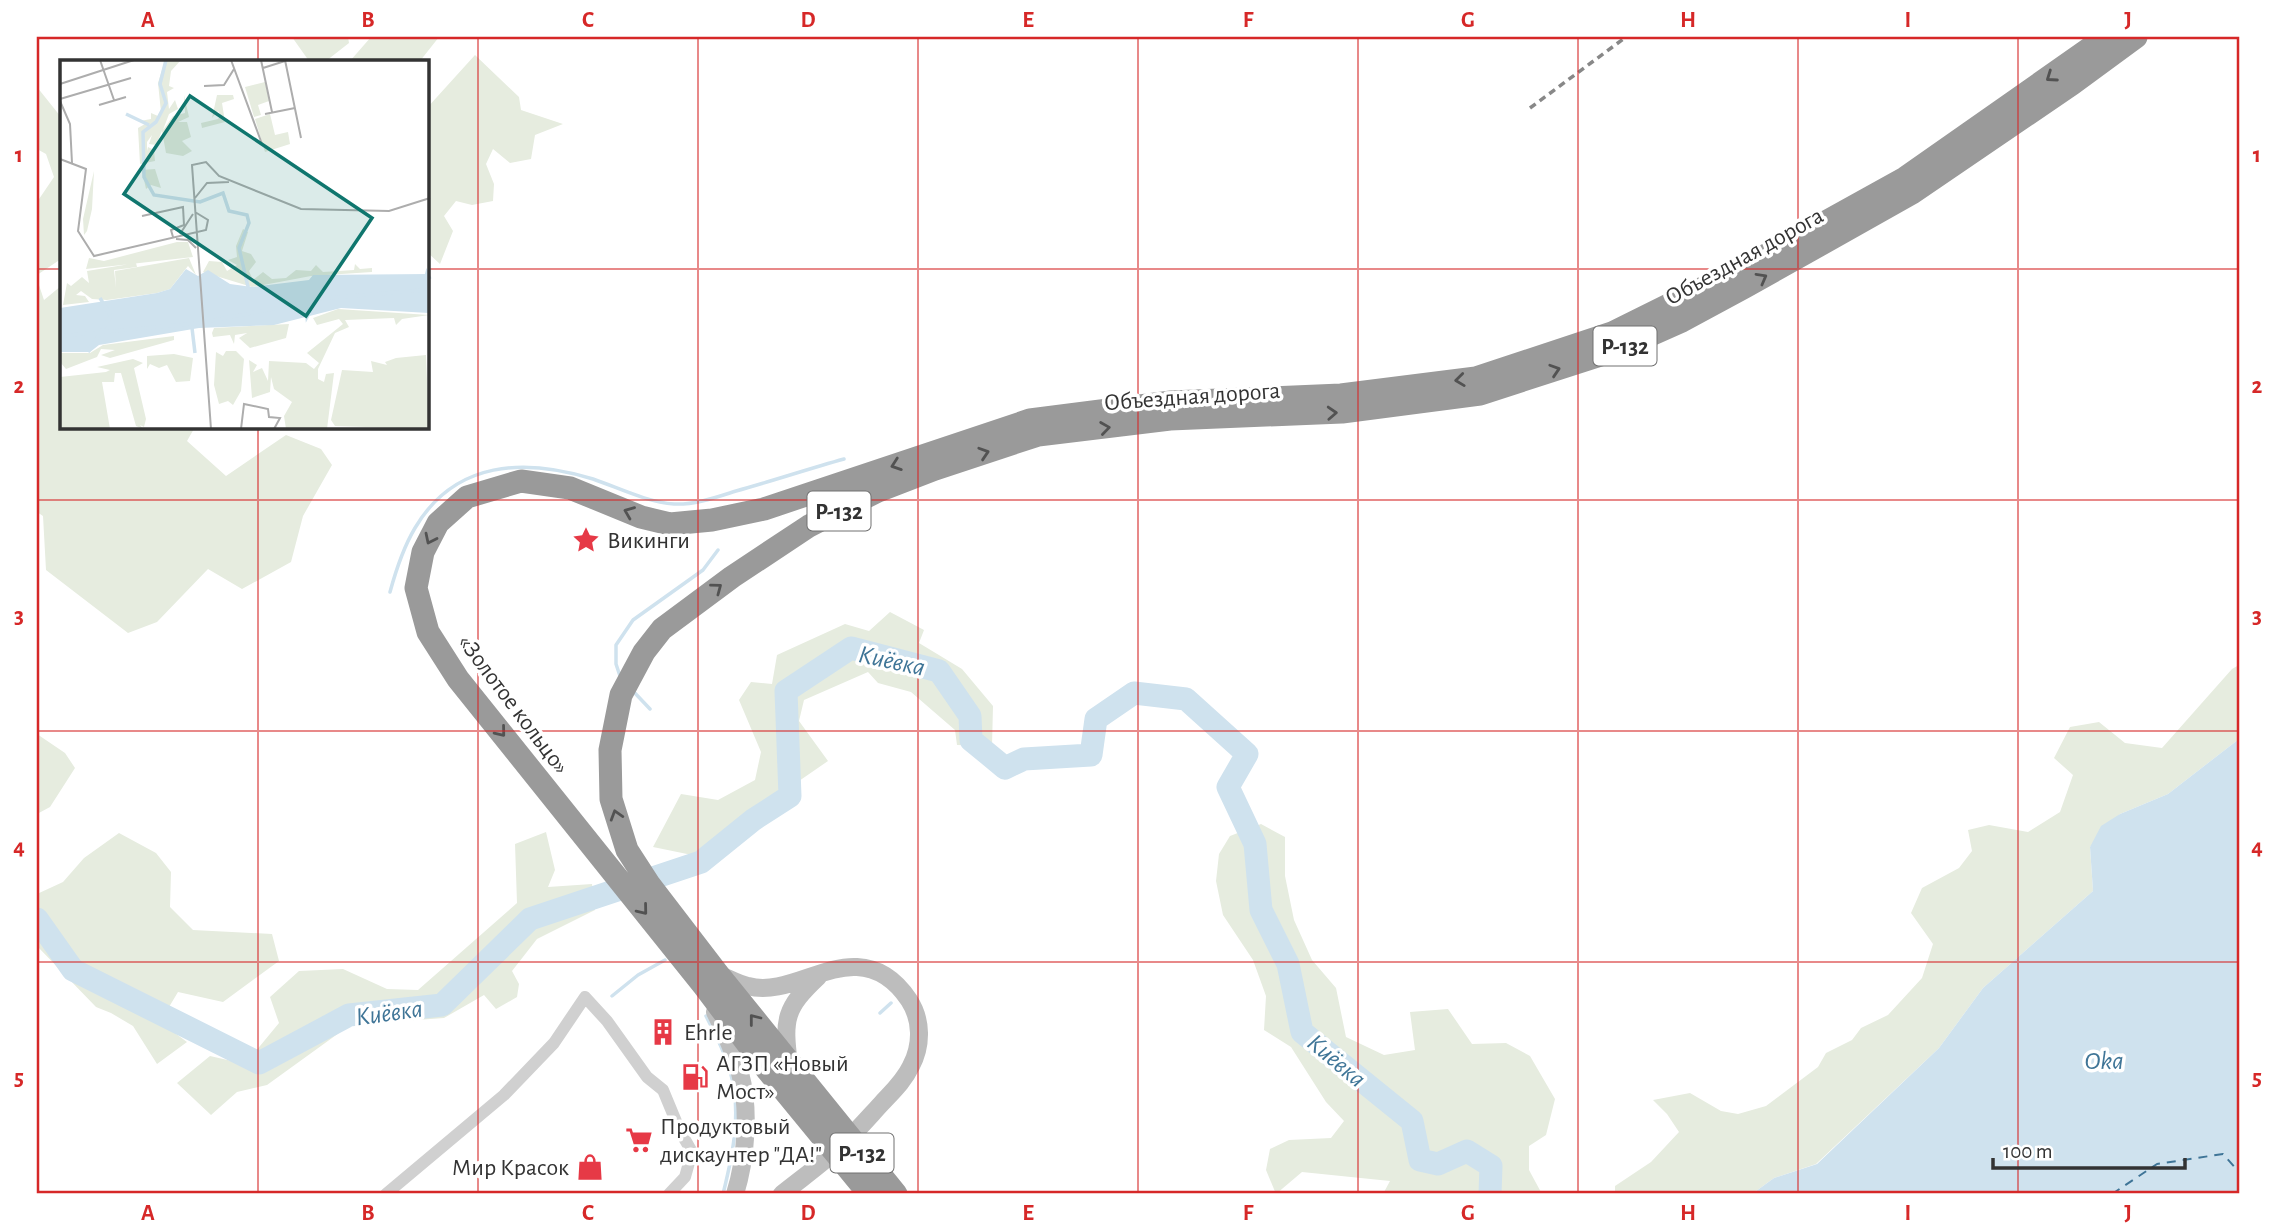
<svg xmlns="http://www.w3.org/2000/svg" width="2276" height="1231" font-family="'Alegreya Sans',sans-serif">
	<rect width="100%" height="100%" fill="#fff"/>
	<path fill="#e6ecdf" d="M 292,37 L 348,37 L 349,43 L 326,61 L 309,61 Z
		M 371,37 L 439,37 L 420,61 L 350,61 Z
		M 475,55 L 519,97 L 521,110 L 563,124 L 535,135 L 531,159 L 510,163 L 493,149 L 486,164 L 494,184 L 493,201 L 472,205 L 456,201 L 444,216 L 453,231 L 440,264 L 427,252 L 427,108 Z
		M 37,87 L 61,117 L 61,259 L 37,275 L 37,202 L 54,177 L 46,154 L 37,149 Z
		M 37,279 L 44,300 L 61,286 L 61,427 L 195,427 L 187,441 L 226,476 L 286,435 L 321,449 L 332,465 L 303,516 L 291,562 L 242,589 L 208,569 L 157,622 L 128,633 L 46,570 L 43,516 L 37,512 Z
		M 890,612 L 924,630 L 919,643 L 962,669 L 993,706 L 992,746 L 957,745 L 955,730 L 911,692 L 878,683 L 868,672 L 804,700 L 799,721 L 828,761 L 692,855 L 653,847 L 681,794 L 718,800 L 755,780 L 761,752 L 739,700 L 751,682 L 772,684 L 777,655 L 845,624 L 869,631 Z
		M 2239,665 L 2239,739 L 2168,794 L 2120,814 L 2090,847 L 2093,891 L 1983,988 L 1939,1048 L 1816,1164 L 1774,1178 L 1752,1194 L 1615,1194 L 1615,1186 L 1651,1162 L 1679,1132 L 1667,1114 L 1653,1100 L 1690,1093 L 1721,1111 L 1738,1114 L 1766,1106 L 1818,1067 L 1826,1053 L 1852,1040 L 1861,1028 L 1888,1015 L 1922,978 L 1933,944 L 1911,913 L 1922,888 L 1959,868 L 1972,851 L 1968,830 L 1989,825 L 2028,832 L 2060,812 L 2073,775 L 2054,758 L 2070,727 L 2099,722 L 2125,743 L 2162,748 L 2232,669 Z
		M 37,734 L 65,753 L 75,768 L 50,807 L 37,814 Z
		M 1261,824 L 1285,837 L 1285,876 L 1294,920 L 1312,960 L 1336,988 L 1346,1037 L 1384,1055 L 1415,1050 L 1410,1012 L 1448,1009 L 1472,1044 L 1506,1043 L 1530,1056 L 1555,1099 L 1546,1135 L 1529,1146 L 1529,1170 L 1542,1194 L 1383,1194 L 1390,1181 L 1302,1172 L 1276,1194 L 1266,1170 L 1270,1149 L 1289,1140 L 1331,1138 L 1344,1121 L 1326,1102 L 1291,1047 L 1264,1030 L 1266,996 L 1253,960 L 1223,915 L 1216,881 L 1219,854 L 1230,836 Z
		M 546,832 L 555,870 L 548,887 L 592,884 L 595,910 L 537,939 L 512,971 L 519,984 L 517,997 L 496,1009 L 484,995 L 444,1018 L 350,1025 L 267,1085 L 237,1092 L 211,1115 L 177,1083 L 210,1056 L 245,1064 L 279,1023 L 270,997 L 299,971 L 343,969 L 387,989 L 418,990 L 517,903 L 515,844 Z
		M 119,833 L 156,853 L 171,872 L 170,907 L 193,930 L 272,934 L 279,961 L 223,1002 L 178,992 L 160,1022 L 187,1042 L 157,1064 L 133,1026 L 111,1013 L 96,1007 L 37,946 L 37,894 L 63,882 L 84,858 Z"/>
	<path fill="#cfe2ee" d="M 2239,739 L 2239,1194 L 1752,1194 L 1774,1178 L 1817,1164 L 1939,1048 L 1983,988 L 2093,891 L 2090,847 L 2101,826 L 2120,814 L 2168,794 Z"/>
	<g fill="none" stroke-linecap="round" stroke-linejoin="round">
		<path stroke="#cfe2ee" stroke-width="3.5" d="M 390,592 C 396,570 403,548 415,528 C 455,460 525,458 593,479 C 619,488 647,502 674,504 C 695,505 717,497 736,491 C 772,481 808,469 844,459
			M 620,676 L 616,664 L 616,645 L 633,620 L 703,570 L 718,550
			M 632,690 L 650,709
			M 612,996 L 638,975 L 665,960
			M 880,1013 L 891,1003
			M 706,1016 C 715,1034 725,1052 730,1071 C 742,1111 733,1154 723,1194"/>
		<path stroke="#cfe2ee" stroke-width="23" d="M 37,919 L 73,970 L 259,1063 L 349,1015 L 442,1005 L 530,919 L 701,862 L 753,820 L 790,796 L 786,691 L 851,648 L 939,671 L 970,716 L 971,740 L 1005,768 L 1024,759 L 1091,755 L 1096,719 L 1134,693 L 1186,699 L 1247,754 L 1228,787 L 1255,844 L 1261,910 L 1288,964 L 1302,1032 L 1412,1121 L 1420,1160 L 1438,1164 L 1467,1151 L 1491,1166 L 1490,1194"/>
		<path stroke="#3f7597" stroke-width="2" stroke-dasharray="9 7" stroke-linecap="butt" d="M 2112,1194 L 2157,1164 L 2223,1154 L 2239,1172"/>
		<path stroke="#d0d0d0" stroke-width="12" d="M 386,1194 L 504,1095 L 554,1043 L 585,997 L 607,1021 L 647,1077 L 663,1090 L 680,1131 L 692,1152 L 685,1177 L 669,1194"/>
		<path stroke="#bdbdbd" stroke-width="18" d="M 718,974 C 728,978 738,984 748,986 C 783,996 822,965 857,967 C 880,968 897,982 909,1000 C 922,1020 922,1045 911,1066 C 904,1081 892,1092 881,1104 C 869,1117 857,1131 844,1143 C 825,1162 803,1177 782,1194
			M 715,1012 C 725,1032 734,1052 740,1073 C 750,1109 746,1159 735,1194
			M 789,1064 C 783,1019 785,1008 818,977"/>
		<path stroke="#9a9a9a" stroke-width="23" d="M 869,1194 L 768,1071 L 704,986 L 458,679 L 428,632 L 416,588 L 423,552 L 438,523 L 467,497 L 521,481 L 570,488 L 641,517 L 670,524 L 712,520 L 764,509 L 1030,420 L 1171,402 L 1341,395 L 1476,378 L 1612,333 L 1739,270 L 1905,178 L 2106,37
			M 896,1194 L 718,974 L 649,884 L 627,850 L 611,799 L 610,750 L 621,695 L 644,652 L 662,629 L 732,577 L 809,526 L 842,509 L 878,491 L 935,469 L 1038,435 L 1170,419 L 1342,412 L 1480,394 L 1619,349 L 1682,321 L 1745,287 L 1912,193 L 2072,84 L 2136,37"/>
		<path stroke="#888" stroke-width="3.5" stroke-dasharray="7 5" stroke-linecap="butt" d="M 1530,108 L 1626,37"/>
	</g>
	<defs><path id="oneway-chevron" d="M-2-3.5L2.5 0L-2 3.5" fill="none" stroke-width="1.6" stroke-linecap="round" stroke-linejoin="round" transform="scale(1.75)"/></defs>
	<g stroke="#525252">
		<use href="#oneway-chevron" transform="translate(2051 77) rotate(145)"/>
		<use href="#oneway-chevron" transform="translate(1762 278) rotate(-29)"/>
		<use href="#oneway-chevron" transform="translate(1555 370) rotate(-18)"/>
		<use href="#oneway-chevron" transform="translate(1460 380) rotate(173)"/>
		<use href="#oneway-chevron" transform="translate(1332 413) rotate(-3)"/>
		<use href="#oneway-chevron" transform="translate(1105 428) rotate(-8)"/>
		<use href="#oneway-chevron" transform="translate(984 453) rotate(-18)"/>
		<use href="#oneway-chevron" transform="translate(896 465) rotate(161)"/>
		<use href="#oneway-chevron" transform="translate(629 512) rotate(-158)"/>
		<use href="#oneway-chevron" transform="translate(430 539) rotate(116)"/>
		<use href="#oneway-chevron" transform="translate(717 588) rotate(-37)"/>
		<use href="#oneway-chevron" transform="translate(501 732) rotate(51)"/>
		<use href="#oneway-chevron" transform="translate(616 815) rotate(-107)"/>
		<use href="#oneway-chevron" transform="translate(643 910) rotate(51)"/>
		<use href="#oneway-chevron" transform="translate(754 1019) rotate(-128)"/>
	</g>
	<path fill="none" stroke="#d62828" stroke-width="2" stroke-opacity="0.55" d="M 258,37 L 258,61M 478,37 L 478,1194M 698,37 L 698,1194M 918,37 L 918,1194M 1138,37 L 1138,1194M 1358,37 L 1358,1194M 1578,37 L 1578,1194M 1798,37 L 1798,1194M 2018,37 L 2018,1194M 37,269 L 61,269M 427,269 L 2239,269M 258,427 L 258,1194M 37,500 L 2239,500M 37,731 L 2239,731M 37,962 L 2239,962"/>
	<defs>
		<symbol id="sight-bare" viewBox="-9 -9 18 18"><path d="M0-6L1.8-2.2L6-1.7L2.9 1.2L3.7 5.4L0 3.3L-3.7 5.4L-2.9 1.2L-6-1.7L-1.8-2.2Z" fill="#e63946" stroke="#fff" stroke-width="2.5" paint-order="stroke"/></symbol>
		<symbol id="building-bare" viewBox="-9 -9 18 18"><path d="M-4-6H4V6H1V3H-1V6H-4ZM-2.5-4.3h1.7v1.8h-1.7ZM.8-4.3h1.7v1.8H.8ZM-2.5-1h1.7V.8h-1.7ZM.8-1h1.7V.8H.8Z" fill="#e63946" stroke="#fff" stroke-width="2.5" paint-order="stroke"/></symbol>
		<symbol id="fuel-bare" viewBox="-9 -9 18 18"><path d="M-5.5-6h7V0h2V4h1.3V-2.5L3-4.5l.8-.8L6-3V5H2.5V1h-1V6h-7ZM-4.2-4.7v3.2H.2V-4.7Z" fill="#e63946" stroke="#fff" stroke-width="2.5" paint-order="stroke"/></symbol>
		<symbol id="supermarket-bare" viewBox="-9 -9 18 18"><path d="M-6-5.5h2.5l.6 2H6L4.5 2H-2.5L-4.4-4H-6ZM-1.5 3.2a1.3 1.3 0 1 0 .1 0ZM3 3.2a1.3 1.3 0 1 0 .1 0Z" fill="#e63946" stroke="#fff" stroke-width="2.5" paint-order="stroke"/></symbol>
		<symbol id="shop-bare" viewBox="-9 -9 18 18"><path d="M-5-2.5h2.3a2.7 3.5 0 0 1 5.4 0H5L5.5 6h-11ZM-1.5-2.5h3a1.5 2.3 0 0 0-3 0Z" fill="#e63946" stroke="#fff" stroke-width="2.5" paint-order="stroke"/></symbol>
	</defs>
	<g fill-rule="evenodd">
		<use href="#sight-bare" x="567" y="521" width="38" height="38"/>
		<use href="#building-bare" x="644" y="1013" width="38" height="38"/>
		<use href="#fuel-bare" x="676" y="1058" width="38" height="38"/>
		<use href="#supermarket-bare" x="620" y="1121" width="38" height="38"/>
		<use href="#shop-bare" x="571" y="1148" width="38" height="38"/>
	</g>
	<g text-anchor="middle" stroke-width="7" stroke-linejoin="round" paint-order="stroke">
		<g fill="#fff" stroke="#707070" stroke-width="2">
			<rect x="1593.5" y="326.5" width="63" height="39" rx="5"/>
			<rect x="807.5" y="491.5" width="63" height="39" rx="5"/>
			<rect x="830.5" y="1133.5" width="63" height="39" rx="5"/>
		</g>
		<g font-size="23" font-weight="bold" fill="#333">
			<text x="1625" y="354">Р-132</text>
			<text x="839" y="519">Р-132</text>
			<text x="862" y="1161">Р-132</text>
		</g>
		<g font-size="24" fill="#333" stroke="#fff">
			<text transform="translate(1744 256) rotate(-29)" y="8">Объездная дорога</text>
			<text transform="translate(1192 396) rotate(-4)" y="8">Объездная дорога</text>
			<text transform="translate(514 704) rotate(53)" y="8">«Золотое кольцо»</text>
		</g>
		<g font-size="24" fill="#333" stroke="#fff" text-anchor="start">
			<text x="607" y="548">Викинги</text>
			<text x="684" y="1040">Ehrle</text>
			<text x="716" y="1071">АГЗП «Новый<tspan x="716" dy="28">Мост»</tspan></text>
			<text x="660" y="1134">Продуктовый<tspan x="660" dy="28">дискаунтер "ДА!"</tspan></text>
			<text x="569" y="1175" text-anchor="end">Мир Красок</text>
		</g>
		<g font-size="26" font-style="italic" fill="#3f7597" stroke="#fff">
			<text transform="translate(892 660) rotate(12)" y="9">Киёвка</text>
			<text transform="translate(389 1012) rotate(-8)" y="9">Киёвка</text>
			<text transform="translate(1337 1060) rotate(40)" y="9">Киёвка</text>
			<text x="2104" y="1069">Oka</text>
		</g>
	</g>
	<g transform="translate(60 60)">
		<rect width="369" height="369" fill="#fff"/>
		<path d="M 105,0 L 121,0 L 111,11 L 109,26 L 114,28 L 107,32 L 109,49 L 115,40 L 118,49 L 109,54 L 103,70 L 113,56 L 125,53 L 124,35 L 129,57 L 118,62 L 127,62 L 131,77 L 122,81 L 132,91 L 123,96 L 106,93 L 102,71 L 96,85 L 89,84 L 92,75 L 87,82 L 87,91 L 88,87 L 94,90 L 95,101 L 80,104 L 78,68 L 85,64 L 80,61 L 91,59 L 91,53 L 98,56 L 101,52 L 98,23 ZM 205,22 L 209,41 L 198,45 L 201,55 L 194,57 L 185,27 ZM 157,35 L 173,35 L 174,39 L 162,43 L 165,62 L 142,68 L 141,63 L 158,59 L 161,55 L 158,51 L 152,58 ZM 210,54 L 215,75 L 228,72 L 230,84 L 205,92 L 195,59 ZM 95,109 L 101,128 L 91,125 L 86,129 L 82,110 ZM 34,111 L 32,149 L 27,171 L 24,175 L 23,159 ZM 183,169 L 188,172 L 182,191 L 191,194 L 196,202 L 189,211 L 193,220 L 203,212 L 212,219 L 226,218 L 236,210 L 251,211 L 256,205 L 263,212 L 294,210 L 295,204 L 300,209 L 312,208 L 312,212 L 251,216 L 192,227 L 143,212 L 149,201 L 162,202 L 167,211 L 177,205 L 168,200 L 177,197 L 176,186 ZM 117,182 L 128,182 L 133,197 L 26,209 L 29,198 L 44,201 ZM 129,198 L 136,215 L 128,206 L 110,229 L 97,233 L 47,240 L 32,239 L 21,231 L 16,235 L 25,236 L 29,242 L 3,245 L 7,223 L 11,226 L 22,217 L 29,223 L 27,211 L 76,203 L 77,207 L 54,210 L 56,228 L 55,211 ZM 278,249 L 369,255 L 342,259 L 336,265 L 334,258 L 285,260 L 289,267 L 275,273 L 258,309 L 258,319 L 264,322 L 266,314 L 274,313 L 267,369 L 226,369 L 224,356 L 232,342 L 214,329 L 211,317 L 210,332 L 192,338 L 189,300 L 197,305 L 193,312 L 202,308 L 208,321 L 209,301 L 246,303 L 254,309 L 259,303 L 247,293 L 283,264 L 279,259 L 257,265 L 253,258 ZM 229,264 L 226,278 L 190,288 L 179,278 L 187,273 L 175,275 L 174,284 L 170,275 L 153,277 L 152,273 L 154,268 ZM 114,276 L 114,280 L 50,298 L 41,295 L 55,290 L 41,289 L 37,297 L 6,309 L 0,302 L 0,293 L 30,293 L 43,285 ZM 166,291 L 176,291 L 184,299 L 181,331 L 173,345 L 168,341 L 159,344 L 154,325 L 156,292 L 163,296 ZM 114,294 L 133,298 L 130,321 L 116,322 L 107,305 L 99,308 L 90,304 L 87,309 L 87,296 ZM 366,295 L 369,369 L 275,366 L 271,360 L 282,310 L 313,312 L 311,301 L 327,305 L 325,302 L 336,298 ZM 73,299 L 83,303 L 74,308 L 86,359 L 84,367 L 80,365 L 83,369 L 76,366 L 61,313 L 55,313 L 54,322 L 42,322 L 50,369 L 0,369 L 0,317 L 46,312 L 50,310 L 37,307 Z" fill="#e6ecdf"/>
		<path d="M 126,209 L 138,216 L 148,210 L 170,224 L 192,227 L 249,220 L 253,215 L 369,214 L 369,253 L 281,248 L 214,265 L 139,268 L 39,285 L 30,292 L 0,292 L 0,248 L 97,233 L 110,229 Z" fill="#cfe2ee"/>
		<path fill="none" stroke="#cfe2ee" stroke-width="3.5" d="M 106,0 L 100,24 L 106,43 L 96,62 L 83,72 L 84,117 L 94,135 L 140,142 L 163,133 L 169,151 L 187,155 L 189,163 L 179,188 L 189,231M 66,54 L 89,65M 145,262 L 232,245 L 246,247 L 247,257 L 257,239 L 363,230 L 367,213 L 370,219M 132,268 L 135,293M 0,276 L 140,263M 28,292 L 51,256 L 40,238"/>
		<path fill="none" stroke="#adadad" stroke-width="2" d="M 40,0 L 54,40M 171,0 L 202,84M 201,0 L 212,52M 225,0 L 241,78M 203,8 L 225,1M 0,24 L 74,0M 144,26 L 164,25 L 174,9M 0,39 L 71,18M 0,41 L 10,64 L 12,103M 39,45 L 66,37M 205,54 L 235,48M 0,99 L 26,109 L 18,171 L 34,196 L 146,170 L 148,160 L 135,152M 135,138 L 147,123 L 169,122M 82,156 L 123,147 L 124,165 L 111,170 L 113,177M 120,174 L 133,154M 116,179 L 128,180 L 136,188M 151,369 L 132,105 L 146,102 L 159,116 L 241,149 L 329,151 L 370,138M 181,369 L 184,344 L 208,349 L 209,357 L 220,358 L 214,369"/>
		<path fill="#0f766e" fill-opacity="0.15" stroke="#0f766e" stroke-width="3.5" d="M 130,36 L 312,158 L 246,256 L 64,134 Z"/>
		<rect width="369" height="369" fill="none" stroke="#333" stroke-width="3.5"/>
	</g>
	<rect width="2276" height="1231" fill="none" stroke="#ffffff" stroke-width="77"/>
	<path d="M1993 1158v10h192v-10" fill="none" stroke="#333333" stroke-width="3.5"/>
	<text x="2003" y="1158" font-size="21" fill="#333333" stroke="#ffffff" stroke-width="5" paint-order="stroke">100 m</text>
	<rect x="38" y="38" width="2200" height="1154" fill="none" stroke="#d62828" stroke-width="2.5"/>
	<g font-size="23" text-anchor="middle" font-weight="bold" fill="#d62828">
		<text x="148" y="27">A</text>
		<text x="368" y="27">B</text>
		<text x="588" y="27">C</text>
		<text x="808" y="27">D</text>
		<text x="1028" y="27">E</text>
		<text x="1248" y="27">F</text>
		<text x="1468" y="27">G</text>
		<text x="1688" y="27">H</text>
		<text x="1908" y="27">I</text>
		<text x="2128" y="27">J</text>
		<text x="19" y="162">1</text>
		<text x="2257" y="162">1</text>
		<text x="19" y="393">2</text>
		<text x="2257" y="393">2</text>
		<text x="19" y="623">3</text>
		<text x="2257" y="623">3</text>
		<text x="19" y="854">4</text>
		<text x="2257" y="854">4</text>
		<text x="19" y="1085">5</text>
		<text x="2257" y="1085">5</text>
		<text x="148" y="1220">A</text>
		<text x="368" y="1220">B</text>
		<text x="588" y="1220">C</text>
		<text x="808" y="1220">D</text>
		<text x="1028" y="1220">E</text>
		<text x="1248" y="1220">F</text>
		<text x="1468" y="1220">G</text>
		<text x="1688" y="1220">H</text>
		<text x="1908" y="1220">I</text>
		<text x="2128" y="1220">J</text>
	</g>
</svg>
